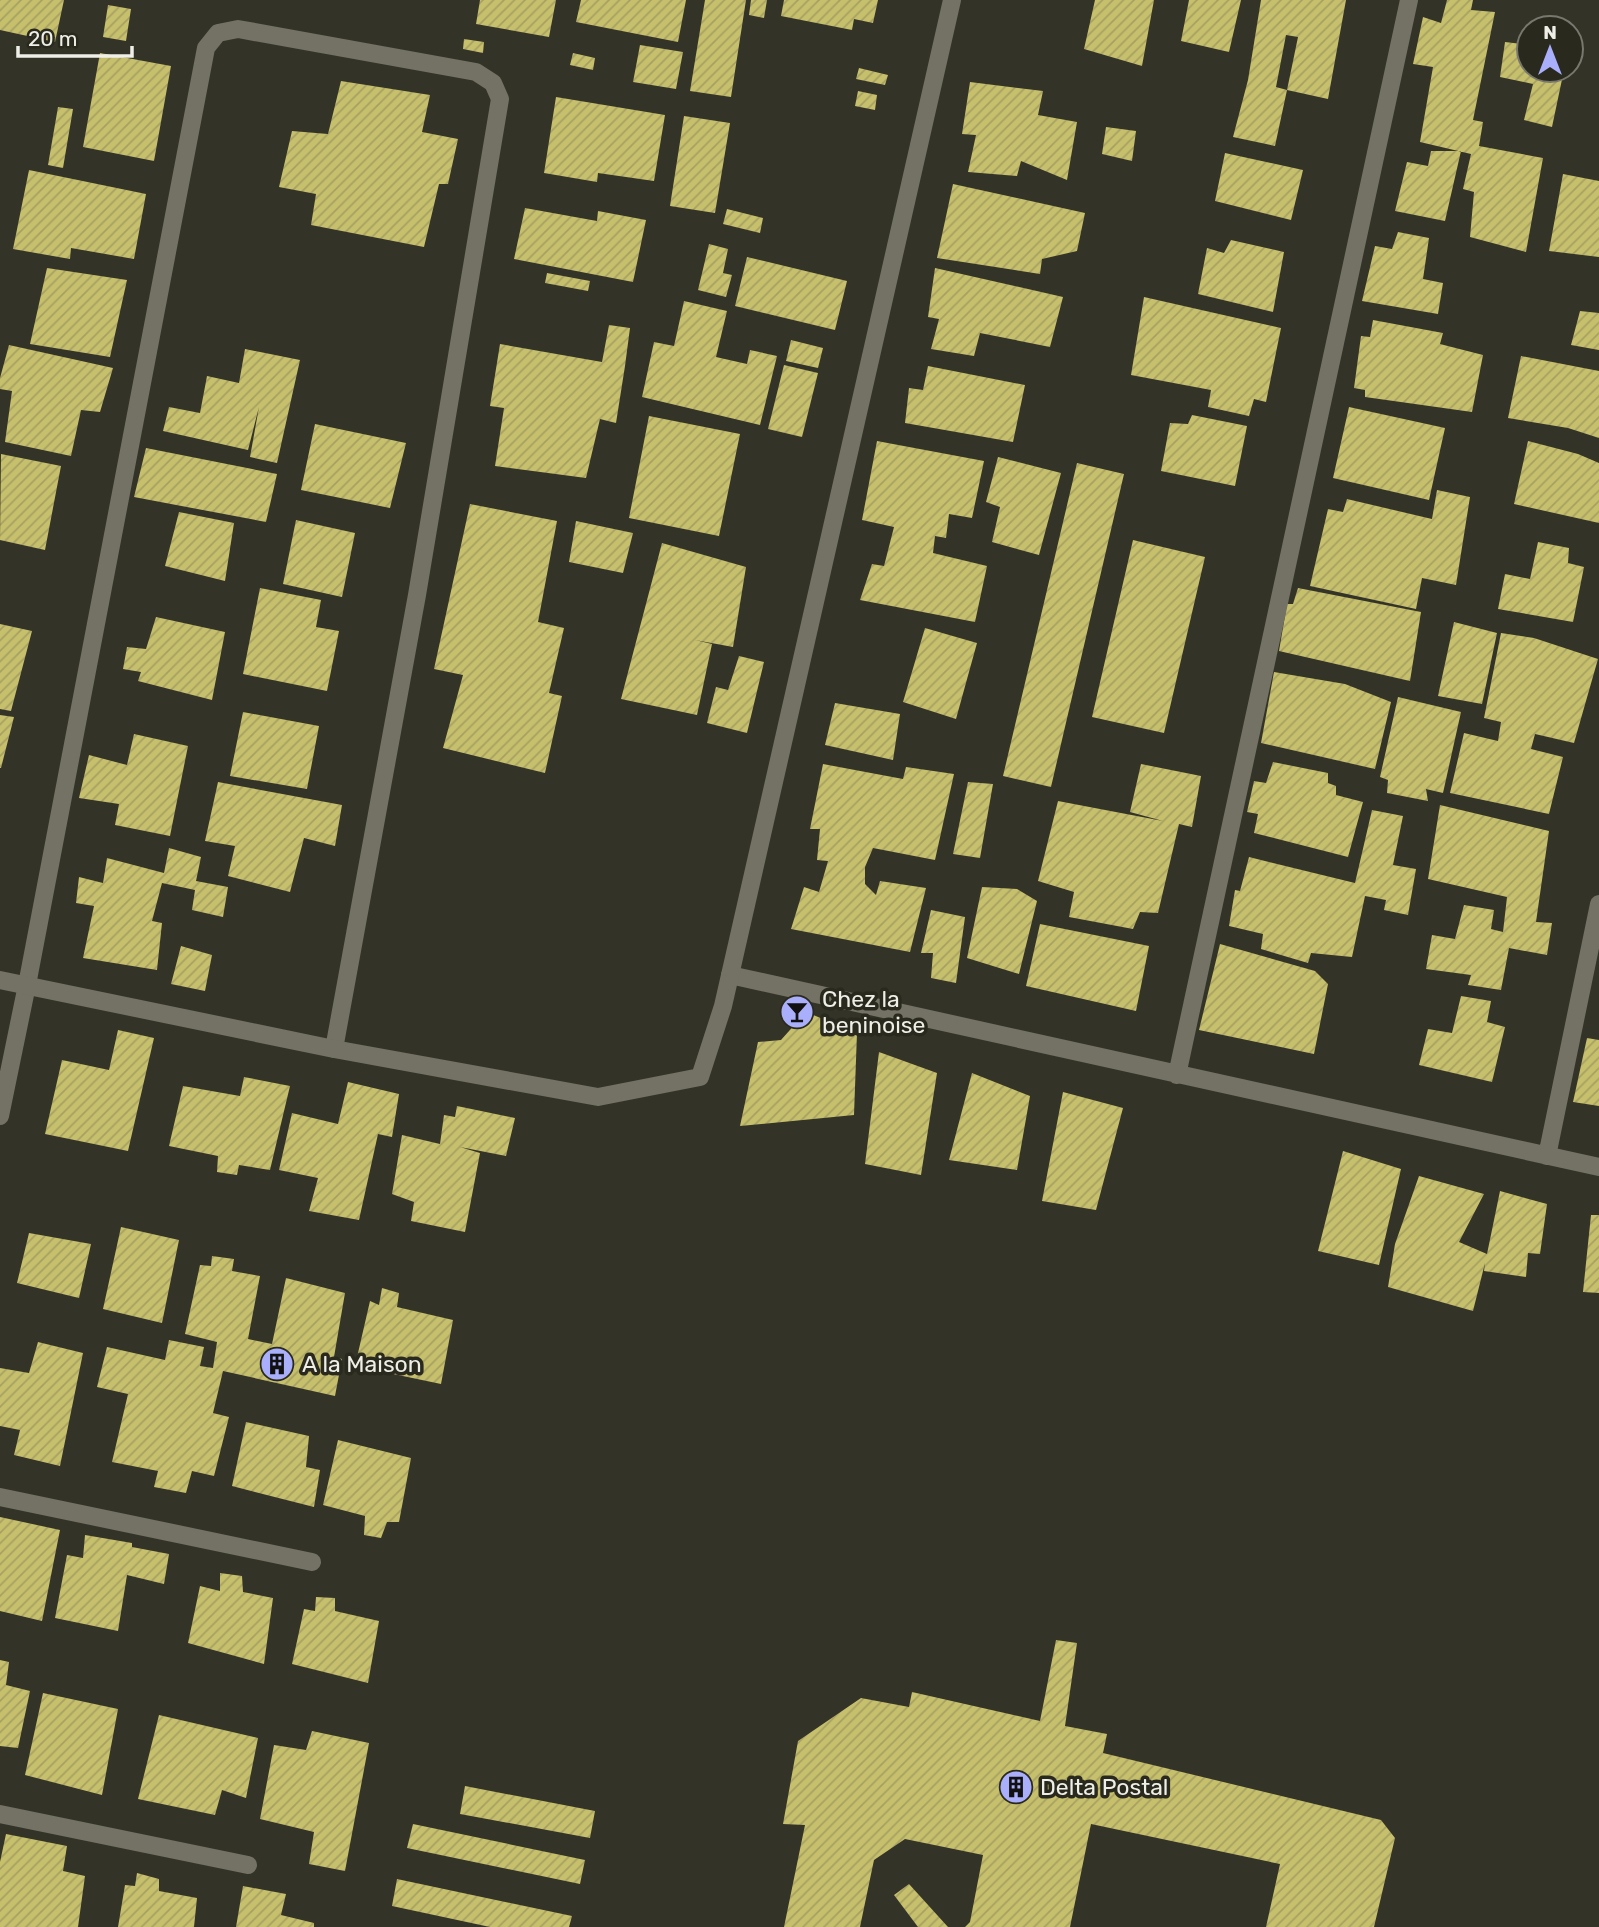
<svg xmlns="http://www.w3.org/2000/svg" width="1599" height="1927" font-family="Rubik,sans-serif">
	<defs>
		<pattern id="building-hatch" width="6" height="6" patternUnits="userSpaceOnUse" patternTransform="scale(1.75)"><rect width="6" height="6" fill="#c6bf6c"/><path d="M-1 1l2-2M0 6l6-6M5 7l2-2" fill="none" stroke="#a6a162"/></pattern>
	</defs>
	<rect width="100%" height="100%" fill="#343328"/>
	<path fill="url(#building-hatch)" fill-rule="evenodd" d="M 0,0 L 64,0 L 55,42 L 0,30 Z
		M 480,0 L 556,0 L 549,37 L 476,24 Z
		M 581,0 L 686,0 L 678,42 L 576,22 Z
		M 705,0 L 746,0 L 731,97 L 690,91 Z
		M 751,0 L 767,0 L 764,18 L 749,15 Z
		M 784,0 L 878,0 L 873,23 L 854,19 L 852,30 L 781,16 Z
		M 1095,0 L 1154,0 L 1142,66 L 1084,49 Z
		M 1189,0 L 1241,0 L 1229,52 L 1181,41 Z
		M 1261,0 L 1346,0 L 1328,99 L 1287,90 L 1275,146 L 1233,137 L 1248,80 ZM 1286,35 L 1298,37 L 1287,90 L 1276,87 Z
		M 1447,0 L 1473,0 L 1471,10 L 1495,12 L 1473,120 L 1483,122 L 1479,146 L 1543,158 L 1526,252 L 1470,237 L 1474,192 L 1463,189 L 1471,154 L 1420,142 L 1433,67 L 1413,64 L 1423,17 L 1441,23 Z
		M 108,5 L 131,9 L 126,41 L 103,37 Z
		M 1527,24 L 1540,27 L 1529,28 L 1529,70 L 1564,70 L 1552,127 L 1524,120 L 1533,84 L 1500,77 L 1505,42 L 1522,44 Z
		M 464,39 L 484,42 L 483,53 L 463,49 Z
		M 640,45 L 683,52 L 676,89 L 633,82 Z
		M 100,53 L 171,66 L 154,161 L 83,147 Z
		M 573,53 L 595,58 L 593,70 L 570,65 Z
		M 859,68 L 888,75 L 885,85 L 856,79 Z
		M 341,81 L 430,95 L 422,132 L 458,139 L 448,184 L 439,184 L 424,247 L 311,225 L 316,194 L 279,187 L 292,131 L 328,134 Z
		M 970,82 L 1043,91 L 1038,115 L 1077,122 L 1067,180 L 1021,161 L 1017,176 L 968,172 L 976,135 L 962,134 Z
		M 858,91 L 877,95 L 875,110 L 855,106 Z
		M 556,97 L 665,115 L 654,181 L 598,173 L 597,182 L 544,173 Z
		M 58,107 L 73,109 L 63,168 L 48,165 Z
		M 684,116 L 730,123 L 715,213 L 670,206 Z
		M 1106,127 L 1136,131 L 1132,161 L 1102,154 Z
		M 1431,151 L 1461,151 L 1445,221 L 1395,211 L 1407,162 L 1428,166 Z
		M 1225,153 L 1303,170 L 1291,220 L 1215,201 Z
		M 29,170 L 146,194 L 134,259 L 71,248 L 70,259 L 13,249 Z
		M 1563,174 L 1599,181 L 1599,257 L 1549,251 Z
		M 953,184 L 1085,213 L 1077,251 L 1042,259 L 1040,274 L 937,258 Z
		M 525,208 L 597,221 L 598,211 L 646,220 L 633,282 L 514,259 Z
		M 727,209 L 763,218 L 760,233 L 723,224 Z
		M 1398,232 L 1429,238 L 1423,279 L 1443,283 L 1438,314 L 1362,301 L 1375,246 L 1392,249 Z
		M 1231,240 L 1284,252 L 1273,312 L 1198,294 L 1207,248 L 1224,253 Z
		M 709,244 L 728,249 L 723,273 L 732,275 L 726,297 L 698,290 Z
		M 747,257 L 847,281 L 835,330 L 735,306 Z
		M 47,268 L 127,280 L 110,357 L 30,344 Z
		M 935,268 L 1063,297 L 1050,347 L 980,333 L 974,356 L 931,349 L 939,319 L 928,317 Z
		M 547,273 L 590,281 L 588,291 L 545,283 Z
		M 1144,297 L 1281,328 L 1266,402 L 1254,399 L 1249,416 L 1208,407 L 1211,390 L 1131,375 Z
		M 684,301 L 727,311 L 716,357 L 747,364 L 750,350 L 777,356 L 760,425 L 642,397 L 654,342 L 674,346 Z
		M 1580,311 L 1599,313 L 1599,350 L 1571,345 Z
		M 1373,320 L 1443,333 L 1440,344 L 1483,355 L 1472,412 L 1365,397 L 1365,390 L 1354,388 L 1361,336 L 1370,337 Z
		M 609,325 L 630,328 L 625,366 L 616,423 L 600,419 L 586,478 L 495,466 L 504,408 L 490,406 L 500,344 L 602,362 Z
		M 791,340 L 823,348 L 818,368 L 786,361 Z
		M 9,345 L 113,368 L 100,412 L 81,410 L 71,456 L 5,442 L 12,391 L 0,389 L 0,378 Z
		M 245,349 L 300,360 L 277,463 L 250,457 L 259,407 L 248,450 L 163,431 L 169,407 L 200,413 L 207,376 L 239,383 Z
		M 1521,356 L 1599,371 L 1599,438 L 1568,428 L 1508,418 Z
		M 784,365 L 818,373 L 802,437 L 768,429 Z
		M 928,366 L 1025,385 L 1013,442 L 905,423 L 909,388 L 923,390 Z
		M 1349,407 L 1445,428 L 1429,500 L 1333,478 Z
		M 1192,415 L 1247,426 L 1235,486 L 1161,471 L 1170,423 L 1188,424 Z
		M 649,416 L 740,434 L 719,536 L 629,518 Z
		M 315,424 L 406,443 L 390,508 L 301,490 Z
		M 877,441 L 984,461 L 972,518 L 949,514 L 946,538 L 935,536 L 933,553 L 987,566 L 975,622 L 860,600 L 872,564 L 884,566 L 894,527 L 862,520 Z
		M 1528,441 L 1578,454 L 1599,463 L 1599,523 L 1514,504 Z
		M 146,448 L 277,474 L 266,522 L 134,497 Z
		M 1,454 L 61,466 L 45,550 L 0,540 Z
		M 998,457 L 1061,473 L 1039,555 L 992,542 L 1000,507 L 986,502 Z
		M 1077,463 L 1124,474 L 1051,787 L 1003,776 Z
		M 1437,490 L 1470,497 L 1456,585 L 1422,578 L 1416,609 L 1310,586 L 1328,509 L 1343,512 L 1347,499 L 1432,519 Z
		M 470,504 L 557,521 L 538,622 L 564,628 L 549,693 L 562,696 L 545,773 L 443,748 L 463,675 L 434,669 Z
		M 179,512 L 234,523 L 225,581 L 165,566 Z
		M 296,520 L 355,533 L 342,597 L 283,584 Z
		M 576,521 L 633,533 L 623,573 L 569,562 Z
		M 1133,540 L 1205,557 L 1164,733 L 1092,717 Z
		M 1538,542 L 1569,548 L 1568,563 L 1584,567 L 1573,622 L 1498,609 L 1505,574 L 1530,579 Z
		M 662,543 L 746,567 L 733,647 L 695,640 L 712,644 L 697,715 L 621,699 Z
		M 260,588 L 321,600 L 316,627 L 339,631 L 327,691 L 243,674 Z
		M 1298,588 L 1421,612 L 1410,681 L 1279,651 L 1287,604 L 1293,604 Z
		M 156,617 L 225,632 L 212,700 L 138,681 L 141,672 L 123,669 L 127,647 L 146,649 Z
		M 1454,622 L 1497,633 L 1482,704 L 1438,696 Z
		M 0,624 L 32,631 L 11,711 L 0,709 Z
		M 925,628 L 977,643 L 956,719 L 903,702 Z
		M 1501,633 L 1534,638 L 1598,659 L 1574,743 L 1535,734 L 1531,749 L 1563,757 L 1549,814 L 1450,793 L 1464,733 L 1498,741 L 1501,722 L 1484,718 Z
		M 739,656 L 764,662 L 747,733 L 707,723 L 716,687 L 728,690 Z
		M 1274,672 L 1345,684 L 1391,702 L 1375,769 L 1261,743 Z
		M 1398,697 L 1461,712 L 1443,793 L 1426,789 L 1428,801 L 1387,793 L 1388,780 L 1380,777 Z
		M 835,703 L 900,714 L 893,760 L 825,745 Z
		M 243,712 L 319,726 L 307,789 L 230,776 Z
		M 0,715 L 14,717 L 1,768 L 0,768 Z
		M 134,734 L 188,746 L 170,836 L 115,825 L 119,804 L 79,798 L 89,755 L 127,765 Z
		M 1273,762 L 1328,773 L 1328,783 L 1336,786 L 1336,795 L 1363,802 L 1348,857 L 1254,833 L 1258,814 L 1247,812 L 1254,781 L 1266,783 Z
		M 823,764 L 903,779 L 906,767 L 954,774 L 935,860 L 873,848 L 865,867 L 865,884 L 876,895 L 880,881 L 926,888 L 910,952 L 791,929 L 804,887 L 819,892 L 828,861 L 817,860 L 820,829 L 810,829 Z
		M 1141,764 L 1201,776 L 1192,827 L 1179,824 L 1158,913 L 1140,912 L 1133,929 L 1069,917 L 1074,892 L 1038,881 L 1058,801 L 1163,821 L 1130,812 Z
		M 218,782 L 342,805 L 335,846 L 304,838 L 290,892 L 228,876 L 235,846 L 205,841 Z
		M 968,782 L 993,784 L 980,858 L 953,854 Z
		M 1440,805 L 1549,831 L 1536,922 L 1552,923 L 1547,955 L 1509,948 L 1501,990 L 1468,985 L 1471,975 L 1426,969 L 1432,935 L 1455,939 L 1464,905 L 1494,910 L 1491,929 L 1503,932 L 1507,897 L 1428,879 Z
		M 1372,810 L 1403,816 L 1393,865 L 1416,869 L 1408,915 L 1384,910 L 1386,900 L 1365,896 L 1352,957 L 1311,953 L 1308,963 L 1261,949 L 1263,934 L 1229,926 L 1235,890 L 1240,891 L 1249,857 L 1355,883 Z
		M 169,848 L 201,857 L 196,881 L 228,887 L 223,917 L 192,910 L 195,890 L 162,883 L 152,921 L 162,923 L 157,970 L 83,958 L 94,906 L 76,903 L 79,877 L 103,883 L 107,858 L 164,873 Z
		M 982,887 L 1017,889 L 1037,901 L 1019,974 L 967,958 Z
		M 931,910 L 965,917 L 956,983 L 931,978 L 933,953 L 921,953 Z
		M 1040,924 L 1149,946 L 1136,1011 L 1026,986 Z
		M 1220,944 L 1315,971 L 1328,984 L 1314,1054 L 1199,1030 Z
		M 181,946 L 212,955 L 205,991 L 171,984 Z
		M 1461,996 L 1491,1001 L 1487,1022 L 1505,1027 L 1492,1082 L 1419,1065 L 1428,1029 L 1452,1033 Z
		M 806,1012 L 857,1033 L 854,1115 L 740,1126 L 758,1042 L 781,1040 Z
		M 118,1030 L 154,1038 L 128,1151 L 45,1134 L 62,1060 L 109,1070 Z
		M 1587,1038 L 1599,1040 L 1599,1106 L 1573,1102 Z
		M 879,1052 L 937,1073 L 921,1175 L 865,1164 Z
		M 972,1073 L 1030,1096 L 1017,1170 L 949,1160 Z
		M 244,1077 L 290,1086 L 270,1170 L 239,1165 L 237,1175 L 217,1172 L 218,1156 L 169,1146 L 183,1086 L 240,1096 Z
		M 348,1082 L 399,1094 L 392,1137 L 378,1134 L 359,1220 L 309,1211 L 318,1178 L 279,1170 L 292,1113 L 338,1124 Z
		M 1063,1092 L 1123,1108 L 1096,1210 L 1042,1201 Z
		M 457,1106 L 515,1118 L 506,1156 L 460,1147 L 480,1153 L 465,1232 L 411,1221 L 414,1202 L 392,1194 L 402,1135 L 440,1144 L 444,1115 L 455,1117 Z
		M 1343,1151 L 1401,1169 L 1379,1265 L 1318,1251 Z
		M 1419,1176 L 1484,1194 L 1459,1242 L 1487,1254 L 1500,1191 L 1547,1204 L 1540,1254 L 1528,1253 L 1526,1277 L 1484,1271 L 1485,1263 L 1473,1311 L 1388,1287 L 1395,1244 Z
		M 1591,1215 L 1599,1215 L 1599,1293 L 1583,1292 Z
		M 121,1227 L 179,1240 L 162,1323 L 103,1309 Z
		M 29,1233 L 91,1244 L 79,1298 L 17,1283 Z
		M 212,1256 L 234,1259 L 232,1271 L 260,1276 L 248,1339 L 272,1344 L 286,1278 L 345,1293 L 334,1357 L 342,1359 L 335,1396 L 223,1371 L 213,1413 L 229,1417 L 214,1476 L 192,1471 L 186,1493 L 154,1487 L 158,1471 L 112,1462 L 128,1394 L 97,1387 L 107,1347 L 165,1360 L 169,1340 L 204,1347 L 200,1366 L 213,1368 L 217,1342 L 185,1334 L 200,1265 L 211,1266 Z
		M 382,1288 L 399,1293 L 397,1307 L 453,1320 L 441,1384 L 355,1366 L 370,1301 L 379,1305 Z
		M 38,1342 L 83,1353 L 60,1466 L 14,1455 L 20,1430 L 0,1426 L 0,1368 L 29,1373 Z
		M 246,1422 L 309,1436 L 306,1467 L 320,1470 L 314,1507 L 232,1486 Z
		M 338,1440 L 411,1458 L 399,1522 L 387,1522 L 381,1538 L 364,1535 L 365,1516 L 323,1505 Z
		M 0,1517 L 60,1530 L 42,1621 L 0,1611 Z
		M 85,1535 L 132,1543 L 132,1547 L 169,1554 L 164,1584 L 127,1575 L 118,1631 L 55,1618 L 67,1555 L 83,1558 Z
		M 220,1573 L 242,1576 L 243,1592 L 273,1598 L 264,1664 L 188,1643 L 200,1586 L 220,1591 Z
		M 316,1597 L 335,1598 L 335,1611 L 379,1621 L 368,1683 L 292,1664 L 304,1609 L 315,1611 Z
		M 1056,1640 L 1077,1643 L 1065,1726 L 1107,1734 L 1103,1753 L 1381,1820 L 1395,1838 L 1374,1927 L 1266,1927 L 1280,1864 L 1091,1824 L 1070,1927 L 965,1927 L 970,1922 L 983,1855 L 905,1839 L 874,1860 L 860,1927 L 784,1927 L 805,1825 L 783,1824 L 798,1741 L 861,1698 L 909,1707 L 912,1692 L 1040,1721 Z
		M 0,1660 L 9,1662 L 6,1685 L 30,1691 L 18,1748 L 0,1746 Z
		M 43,1693 L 118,1709 L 102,1795 L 25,1775 Z
		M 159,1715 L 258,1738 L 246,1798 L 222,1790 L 215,1815 L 138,1799 Z
		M 312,1731 L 369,1743 L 345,1871 L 309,1864 L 314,1832 L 260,1819 L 274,1745 L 306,1750 Z
		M 465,1786 L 595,1811 L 590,1838 L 460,1814 Z
		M 413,1824 L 585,1860 L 580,1884 L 407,1848 Z
		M 6,1834 L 67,1846 L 63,1871 L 85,1876 L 78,1927 L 0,1927 L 0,1862 Z
		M 137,1873 L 159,1879 L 159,1891 L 197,1898 L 194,1927 L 118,1927 L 125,1885 L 135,1886 Z
		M 397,1879 L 572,1916 L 569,1927 L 490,1927 L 392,1906 Z
		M 909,1884 L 948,1927 L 918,1927 L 894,1895 Z
		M 243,1886 L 286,1894 L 281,1915 L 314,1923 L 314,1927 L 236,1927 Z"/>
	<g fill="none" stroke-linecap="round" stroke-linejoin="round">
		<path stroke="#737265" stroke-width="18" d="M 730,975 L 1599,1167
			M 1177,1075 L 1409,0
			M 0,1116 L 27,985 L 206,48 L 218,33 L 238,29 L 476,72 L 493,83 L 500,99 L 417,595 L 334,1049
			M 1547,1156 L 1599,904
			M 0,1497 L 312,1562
			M 0,1814 L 248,1865"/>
		<path stroke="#737265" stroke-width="18" d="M 0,980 L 334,1049 L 598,1097 L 700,1077 L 723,1006 L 952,0"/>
	</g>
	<defs>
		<symbol id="bar-disc" viewBox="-11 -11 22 22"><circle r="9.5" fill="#aaaffb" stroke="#2a291e"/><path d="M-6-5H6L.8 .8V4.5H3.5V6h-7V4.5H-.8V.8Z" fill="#111"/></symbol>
		<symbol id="building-disc" viewBox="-11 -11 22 22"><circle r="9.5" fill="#aaaffb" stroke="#2a291e"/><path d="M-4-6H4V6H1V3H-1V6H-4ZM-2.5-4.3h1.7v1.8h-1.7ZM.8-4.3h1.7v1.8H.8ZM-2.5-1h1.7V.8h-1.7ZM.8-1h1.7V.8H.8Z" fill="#111"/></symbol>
	</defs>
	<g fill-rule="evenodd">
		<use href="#bar-disc" x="778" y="993" width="38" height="38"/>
		<use href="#building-disc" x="258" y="1345" width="38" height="38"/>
		<use href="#building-disc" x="997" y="1768" width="38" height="38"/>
	</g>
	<g text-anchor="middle" stroke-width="7" stroke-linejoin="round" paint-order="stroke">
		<g font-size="23" fill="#efefe8" stroke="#2a291e" text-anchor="start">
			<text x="822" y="1007">Chez la<tspan x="822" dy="26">beninoise</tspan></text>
			<text x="302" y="1372">A la Maison</text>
			<text x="1040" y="1795">Delta Postal</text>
		</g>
	</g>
	<g transform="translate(1550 49)"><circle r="33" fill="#2a291e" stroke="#79786f" stroke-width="2"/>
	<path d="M0-5L12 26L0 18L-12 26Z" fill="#aaaffb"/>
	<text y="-10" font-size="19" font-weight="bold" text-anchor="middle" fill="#efefe8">N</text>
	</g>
	<path d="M18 46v10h114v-10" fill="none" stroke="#efefe8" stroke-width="3.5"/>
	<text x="28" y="46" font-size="21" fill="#efefe8" stroke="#2a291e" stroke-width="5" paint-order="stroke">20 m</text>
</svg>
